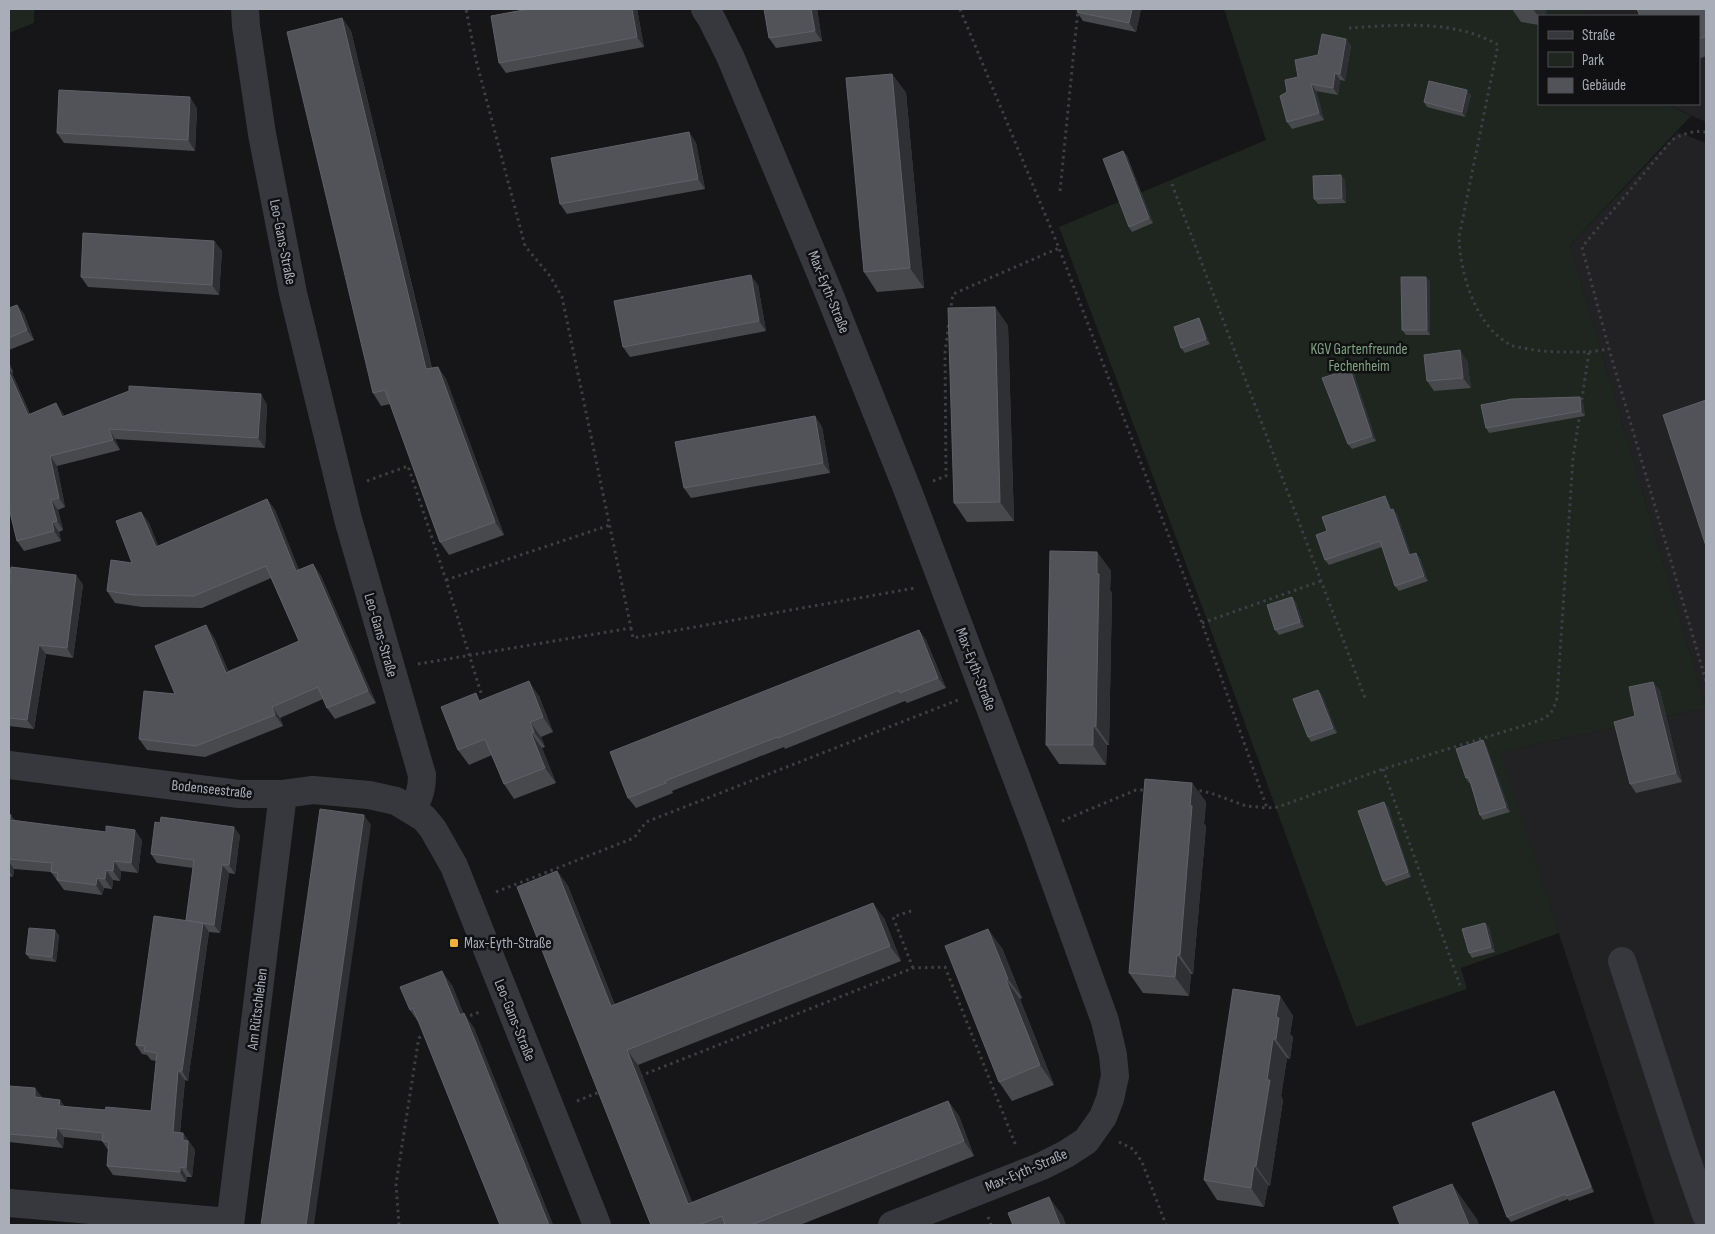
<svg xmlns="http://www.w3.org/2000/svg" width="1715" height="1234" font-family="'Sofia Sans Condensed',sans-serif">
	<rect width="100%" height="100%" fill="#161618"/>
	<path fill="#222225" d="M 1583,9 L 1706,9 L 1706,122 L 1666,104 L 1699,104 L 1699,16 L 1585,16 Z
		M 1678,132 L 1706,143 L 1706,1225 L 1655,1225 L 1499,752 L 1706,708 L 1570,245 Z"/>
	<path fill="#1e261f" d="M 9,9 L 34,9 L 34,23 L 9,33 Z
		M 1224,9 L 1583,9 L 1585,16 L 1539,16 L 1539,104 L 1666,104 L 1691,116 L 1570,245 L 1706,708 L 1500,752 L 1559,933 L 1461,968 L 1467,989 L 1356,1027 L 1209,625 L 1059,227 L 1266,140 Z"/>
	<g fill="none" stroke-linecap="round" stroke-linejoin="round">
		<path stroke="#3d3f44" stroke-width="3" stroke-dasharray="2.5 4" stroke-linecap="butt" d="M 960,9 L 1059,248 L 1202,623 L 1267,808 L 1278,807 L 1383,769 L 1532,723 C 1549,717 1552,715 1557,698 L 1573,458 L 1580,413
			M 1349,28 C 1397,25 1455,19 1498,45 L 1459,237 C 1460,273 1475,325 1509,344 C 1513,347 1519,347 1524,348 C 1546,353 1566,352 1589,352 L 1581,405
			M 1706,132 C 1693,130 1683,134 1672,140 L 1582,247 L 1609,349 L 1706,681
			M 1172,184 L 1365,698
			M 1060,191 L 1078,9
			M 950,312 L 953,294 L 1059,248
			M 1589,352 L 1609,349
			M 367,481 L 408,466 L 446,580 L 481,693
			M 933,481 L 946,476 L 945,353 L 949,321
			M 446,580 L 610,525
			M 1202,623 L 1321,581
			M 631,628 L 633,638 L 915,588
			M 418,664 L 631,628 L 562,297 L 550,276 L 525,246 L 476,60 L 466,9
			M 1383,769 L 1460,985
			M 1193,790 C 1212,791 1229,801 1247,806 C 1254,807 1261,807 1267,808
			M 1062,821 L 1136,790 L 1147,790
			M 496,892 L 634,838 L 646,822 L 958,700
			M 913,968 L 893,917 L 914,910
			M 464,1018 L 482,1011
			M 640,1076 L 913,968 L 945,967 L 1016,1146
			M 577,1101 L 602,1091
			M 1119,1142 L 1133,1149 L 1142,1162 L 1166,1225
			M 988,1217 L 991,1225
			M 399,1225 L 396,1184 L 418,1043 L 419,1038 L 426,1033"/>
		<path stroke="#37383d" stroke-width="28" d="M 245,9 L 246,26 L 262,134 L 293,293 L 348,519 L 422,775 C 422,789 419,798 412,810
			M 705,9 L 711,18 L 730,56 L 828,291 L 908,491 L 1037,832 L 1105,1021 L 1113,1055 L 1115,1076 L 1110,1099 L 1103,1117 L 1086,1141 L 1066,1154 L 1042,1166 L 892,1225
			M 9,765 L 239,794 L 283,794 L 313,790 L 369,795 L 396,801 L 424,818 L 433,829 L 454,866 L 597,1225
			M 1622,961 L 1683,1149 L 1706,1215
			M 9,1203 L 230,1222
			M 230,1225 L 283,794"/>
	</g>
	<path fill="#47494d" d="M 159,9 L 181,9 L 181,10 Z
		M 637,9 L 644,47 L 506,73 L 499,63 Z
		M 764,9 L 817,9 L 822,41 L 776,48 L 769,38 Z
		M 1141,9 L 1136,32 L 1083,21 L 1077,12 Z
		M 1512,9 L 1547,9 L 1539,16 L 1539,25 L 1521,22 Z
		M 1706,9 L 1706,56 L 1699,59 L 1699,16 Z
		M 342,18 L 351,31 L 432,368 L 438,367 L 446,379 L 504,535 L 449,555 L 440,542 L 390,404 L 381,406 L 373,393 Z
		M 1346,39 L 1351,46 L 1345,81 L 1340,80 L 1338,95 L 1316,91 L 1324,120 L 1292,129 L 1287,122 L 1287,92 L 1318,55 Z
		M 892,74 L 906,93 L 924,288 L 877,292 L 864,272 Z
		M 1471,95 L 1465,117 L 1427,107 L 1424,102 Z
		M 197,108 L 195,151 L 64,143 L 57,133 Z
		M 689,132 L 696,143 L 705,189 L 567,214 L 560,204 Z
		M 1123,151 L 1127,156 L 1153,223 L 1132,232 L 1129,227 Z
		M 1341,175 L 1345,180 L 1346,203 L 1318,204 L 1314,199 Z
		M 214,241 L 222,251 L 219,295 L 88,287 L 81,277 Z
		M 1426,277 L 1430,282 L 1430,335 L 1406,335 L 1402,330 Z
		M 758,285 L 766,331 L 630,357 L 623,347 Z
		M 17,305 L 24,314 L 34,340 L 9,350 L 9,308 Z
		M 995,307 L 1008,326 L 1014,521 L 967,522 L 954,503 Z
		M 1199,318 L 1202,324 L 1210,344 L 1185,353 L 1181,348 Z
		M 1467,360 L 1471,388 L 1434,391 L 1427,381 Z
		M 9,362 L 13,372 L 12,373 L 30,414 L 63,413 L 64,416 L 267,404 L 265,448 L 115,439 L 120,450 L 57,466 L 65,507 L 58,510 L 63,530 L 59,532 L 61,541 L 24,551 L 17,541 L 9,508 Z
		M 1350,369 L 1354,374 L 1376,441 L 1352,449 L 1348,444 Z
		M 1580,397 L 1583,403 L 1585,416 L 1489,433 L 1486,428 Z
		M 815,416 L 822,427 L 830,473 L 691,498 L 684,488 Z
		M 267,499 L 275,510 L 299,570 L 313,564 L 321,576 L 376,703 L 335,719 L 327,708 L 323,699 L 280,718 L 283,726 L 205,757 L 147,750 L 139,739 L 175,694 L 214,637 L 228,671 L 299,641 L 271,578 L 202,608 L 142,607 L 115,603 L 107,591 L 132,563 L 141,512 L 149,523 L 158,546 Z
		M 1388,501 L 1391,509 L 1397,514 L 1411,555 L 1420,558 L 1428,581 L 1399,591 L 1395,586 L 1382,547 L 1329,565 L 1325,560 L 1327,531 Z
		M 1097,552 L 1111,571 L 1110,590 L 1112,593 L 1109,745 L 1107,745 L 1106,765 L 1059,764 L 1046,745 Z
		M 76,575 L 83,585 L 73,658 L 46,654 L 34,729 L 9,726 L 9,585 Z
		M 1292,597 L 1296,603 L 1304,627 L 1279,635 L 1275,630 Z
		M 919,630 L 926,640 L 946,688 L 907,703 L 905,701 L 785,749 L 784,747 L 672,791 L 673,793 L 636,808 L 628,798 Z
		M 1653,682 L 1660,691 L 1682,782 L 1636,793 L 1630,784 L 1635,716 Z
		M 1318,690 L 1322,695 L 1337,733 L 1311,742 L 1308,737 Z
		M 539,696 L 553,732 L 541,737 L 545,747 L 542,748 L 556,783 L 514,799 L 504,784 L 492,755 L 469,765 L 458,750 L 481,700 Z
		M 1486,745 L 1510,812 L 1483,820 L 1480,815 L 1470,783 L 1469,783 L 1466,778 Z
		M 1192,783 L 1206,802 L 1204,824 L 1206,826 L 1193,974 L 1191,974 L 1189,996 L 1143,993 L 1129,973 Z
		M 1384,802 L 1388,807 L 1411,877 L 1386,886 L 1383,881 Z
		M 9,814 L 15,820 L 142,840 L 138,873 L 121,871 L 120,881 L 113,880 L 112,889 L 104,888 L 102,895 L 64,890 L 51,872 L 14,869 L 13,877 L 9,876 Z
		M 240,835 L 235,874 L 229,873 L 220,933 L 209,932 L 188,1081 L 185,1080 L 180,1133 L 183,1133 L 195,1150 L 192,1177 L 187,1177 L 186,1182 L 113,1175 L 107,1166 L 108,1150 L 102,1141 L 64,1137 L 63,1148 L 9,1142 L 9,1086 L 42,1098 L 60,1100 L 65,1107 L 105,1110 L 151,1111 L 156,1061 L 151,1060 L 147,1055 L 142,1054 L 136,1045 L 186,921 L 193,868 L 157,863 L 151,854 Z
		M 557,871 L 568,886 L 615,1005 L 884,918 L 901,961 L 638,1065 L 692,1203 L 948,1101 L 959,1116 L 974,1156 L 800,1225 L 651,1225 Z
		M 1485,923 L 1489,928 L 1495,952 L 1472,958 L 1469,953 Z
		M 59,935 L 56,962 L 30,959 L 26,954 Z
		M 1002,948 L 1022,998 L 1020,999 L 1054,1085 L 1012,1101 L 999,1082 Z
		M 452,985 L 463,1013 L 474,1028 L 553,1225 L 500,1225 L 419,1023 L 410,1010 Z
		M 1280,996 L 1293,1016 L 1290,1034 L 1293,1037 L 1290,1059 L 1287,1058 L 1281,1096 L 1283,1100 L 1270,1186 L 1268,1185 L 1264,1207 L 1217,1200 L 1204,1180 Z
		M 1557,1096 L 1594,1192 L 1569,1201 L 1568,1199 L 1511,1222 L 1507,1217 Z"/>
	<path fill="#2f3033" d="M 632,9 L 637,9 L 644,47 L 637,37 Z
		M 811,9 L 817,9 L 822,41 L 815,31 Z
		M 1132,9 L 1141,9 L 1136,32 L 1129,23 Z
		M 1533,9 L 1547,9 L 1546,16 L 1539,16 L 1539,17 Z
		M 342,18 L 351,31 L 435,382 L 426,369 Z
		M 1346,39 L 1351,46 L 1345,81 L 1340,74 Z
		M 1335,73 L 1340,80 L 1338,95 L 1333,88 Z
		M 892,74 L 906,93 L 924,288 L 910,268 Z
		M 1311,84 L 1316,91 L 1324,120 L 1319,113 Z
		M 1467,90 L 1471,95 L 1465,117 L 1462,112 Z
		M 190,97 L 197,108 L 195,151 L 188,140 Z
		M 689,132 L 696,143 L 705,189 L 698,179 Z
		M 1123,151 L 1127,156 L 1153,223 L 1149,218 Z
		M 1341,175 L 1345,180 L 1346,203 L 1342,198 Z
		M 214,241 L 222,251 L 219,295 L 212,285 Z
		M 751,275 L 758,285 L 766,331 L 759,321 Z
		M 1426,277 L 1430,282 L 1430,335 L 1427,330 Z
		M 17,305 L 24,314 L 34,340 L 27,330 Z
		M 995,307 L 1008,326 L 1014,521 L 1000,502 Z
		M 1199,318 L 1202,324 L 1210,344 L 1206,339 Z
		M 1460,350 L 1467,360 L 1471,388 L 1463,378 Z
		M 9,362 L 13,372 L 9,366 Z
		M 438,367 L 446,379 L 504,535 L 495,522 Z
		M 9,369 L 12,373 L 34,425 L 28,415 L 9,372 Z
		M 1350,369 L 1354,374 L 1376,441 L 1372,436 Z
		M 261,394 L 267,404 L 265,448 L 258,438 Z
		M 1580,397 L 1583,403 L 1585,416 L 1581,411 Z
		M 56,403 L 63,413 L 68,427 L 62,417 Z
		M 815,416 L 822,427 L 830,473 L 823,463 Z
		M 109,429 L 115,439 L 120,450 L 113,440 Z
		M 50,456 L 57,466 L 65,507 L 59,498 Z
		M 1385,496 L 1388,501 L 1393,515 L 1390,510 Z
		M 267,499 L 275,510 L 304,583 L 296,571 Z
		M 51,500 L 58,510 L 63,530 L 57,521 Z
		M 1393,509 L 1397,514 L 1413,561 L 1409,555 Z
		M 141,512 L 149,523 L 164,559 L 156,547 Z
		M 52,522 L 59,532 L 61,541 L 54,531 Z
		M 1097,552 L 1111,571 L 1110,590 L 1112,593 L 1109,745 L 1096,726 Z
		M 1416,553 L 1420,558 L 1428,581 L 1424,576 Z
		M 313,564 L 321,576 L 376,703 L 368,691 Z
		M 76,575 L 83,585 L 73,658 L 67,648 Z
		M 1292,597 L 1296,603 L 1304,627 L 1300,622 Z
		M 206,625 L 214,637 L 234,684 L 226,673 Z
		M 919,630 L 926,640 L 946,688 L 938,678 Z
		M 39,645 L 46,654 L 34,729 L 27,720 Z
		M 529,681 L 539,696 L 553,732 L 543,717 Z
		M 1653,682 L 1660,691 L 1682,782 L 1676,773 Z
		M 1318,690 L 1322,695 L 1337,733 L 1333,728 Z
		M 272,707 L 280,718 L 283,726 L 275,715 Z
		M 530,722 L 541,737 L 545,747 L 534,732 Z
		M 1093,726 L 1107,745 L 1106,765 L 1093,745 Z
		M 531,733 L 542,748 L 556,783 L 545,768 Z
		M 1483,740 L 1486,745 L 1510,812 L 1506,807 Z
		M 1192,783 L 1206,802 L 1204,824 L 1206,826 L 1193,974 L 1180,955 Z
		M 1384,802 L 1388,807 L 1411,877 L 1408,872 Z
		M 11,815 L 18,825 L 10,820 Z
		M 364,815 L 371,825 L 314,1225 L 306,1225 Z
		M 234,827 L 240,835 L 235,874 L 229,865 Z
		M 135,830 L 142,840 L 138,873 L 131,863 Z
		M 114,861 L 121,871 L 120,881 L 113,871 Z
		M 9,862 L 14,869 L 13,877 L 9,871 Z
		M 222,865 L 229,873 L 220,933 L 214,925 Z
		M 106,870 L 113,880 L 112,889 L 105,879 Z
		M 557,871 L 568,886 L 621,1021 L 611,1006 Z
		M 97,878 L 104,888 L 102,895 L 96,885 Z
		M 873,903 L 884,918 L 901,961 L 890,946 Z
		M 203,923 L 209,932 L 188,1081 L 182,1071 Z
		M 1485,923 L 1489,928 L 1495,952 L 1491,947 Z
		M 988,929 L 1002,948 L 1022,998 L 1008,979 Z
		M 55,930 L 59,935 L 56,962 L 52,957 Z
		M 1177,955 L 1191,974 L 1189,996 L 1175,977 Z
		M 442,971 L 452,985 L 470,1029 L 460,1015 Z
		M 1006,980 L 1020,999 L 1054,1085 L 1040,1065 Z
		M 1280,996 L 1293,1016 L 1290,1034 L 1293,1037 L 1290,1059 L 1276,1039 L 1276,1017 Z
		M 464,1013 L 474,1028 L 553,1225 L 549,1225 Z
		M 1273,1039 L 1287,1058 L 1281,1096 L 1283,1100 L 1270,1186 L 1256,1166 L 1267,1080 Z
		M 627,1050 L 638,1065 L 699,1219 L 688,1204 Z
		M 178,1071 L 185,1080 L 179,1141 L 173,1132 Z
		M 35,1088 L 42,1097 L 41,1106 L 35,1097 Z
		M 1554,1091 L 1557,1096 L 1594,1192 L 1591,1187 Z
		M 60,1100 L 66,1109 L 59,1106 Z
		M 948,1101 L 959,1116 L 974,1156 L 964,1141 Z
		M 57,1128 L 64,1137 L 63,1148 L 56,1138 Z
		M 183,1133 L 195,1150 L 192,1177 L 186,1168 L 183,1140 Z
		M 1254,1166 L 1268,1185 L 1264,1207 L 1251,1188 Z
		M 180,1167 L 187,1177 L 186,1182 L 180,1172 Z
		M 1452,1184 L 1477,1219 L 1479,1225 L 1469,1225 Z
		M 1049,1197 L 1063,1216 L 1066,1225 L 1060,1225 Z"/>
	<path fill="#525359" stroke="#5f6168" d="M 529,9 L 632,9 L 637,37 L 499,63 L 491,16 Z
		M 764,9 L 811,9 L 815,31 L 769,38 Z
		M 1078,9 L 1132,9 L 1129,23 L 1077,12 Z
		M 1637,9 L 1706,9 L 1706,36 L 1699,39 L 1699,16 L 1640,16 Z
		M 342,18 L 426,369 L 438,367 L 495,522 L 440,542 L 385,390 L 373,393 L 287,32 Z
		M 1322,34 L 1346,39 L 1340,74 L 1335,73 L 1333,88 L 1311,84 L 1319,113 L 1287,122 L 1280,96 L 1287,92 L 1285,80 L 1298,77 L 1295,60 L 1318,55 Z
		M 892,74 L 910,268 L 864,272 L 846,78 Z
		M 1429,81 L 1467,90 L 1462,112 L 1424,102 Z
		M 59,90 L 190,97 L 188,140 L 57,133 Z
		M 689,132 L 698,179 L 560,204 L 551,158 Z
		M 1123,151 L 1149,218 L 1129,227 L 1103,159 Z
		M 1341,175 L 1342,198 L 1314,199 L 1313,176 Z
		M 83,233 L 214,241 L 212,285 L 81,277 Z
		M 751,275 L 759,321 L 623,347 L 614,301 Z
		M 1401,277 L 1426,277 L 1427,330 L 1402,330 Z
		M 17,305 L 27,330 L 9,338 L 9,308 Z
		M 995,307 L 1000,502 L 954,503 L 948,308 Z
		M 1199,318 L 1206,339 L 1181,348 L 1174,327 Z
		M 1460,350 L 1463,378 L 1427,381 L 1424,355 Z
		M 1350,369 L 1372,436 L 1348,444 L 1322,378 Z
		M 9,372 L 28,415 L 56,403 L 62,417 L 129,391 L 129,386 L 261,394 L 258,438 L 109,429 L 113,440 L 50,456 L 59,498 L 51,500 L 57,521 L 52,522 L 54,531 L 17,541 L 9,508 Z
		M 1580,397 L 1581,411 L 1486,428 L 1481,405 L 1512,399 Z
		M 1706,400 L 1706,546 L 1663,415 Z
		M 815,416 L 823,463 L 684,488 L 675,442 Z
		M 1385,496 L 1390,510 L 1393,509 L 1409,555 L 1416,553 L 1424,576 L 1395,586 L 1380,541 L 1325,560 L 1316,535 L 1327,531 L 1322,517 Z
		M 267,499 L 296,571 L 313,564 L 368,691 L 327,708 L 318,687 L 272,707 L 275,715 L 196,746 L 139,739 L 144,691 L 175,694 L 155,646 L 206,625 L 226,673 L 299,641 L 266,566 L 194,596 L 134,595 L 107,591 L 111,560 L 132,563 L 116,521 L 141,512 L 156,547 Z
		M 1050,551 L 1097,552 L 1097,574 L 1099,574 L 1096,726 L 1093,726 L 1093,745 L 1046,745 Z
		M 11,567 L 76,575 L 67,648 L 39,645 L 27,720 L 9,718 L 9,585 Z
		M 1292,597 L 1300,622 L 1275,630 L 1267,605 Z
		M 919,630 L 938,678 L 900,693 L 899,690 L 778,738 L 777,737 L 665,781 L 666,783 L 628,798 L 610,752 Z
		M 529,681 L 543,717 L 530,722 L 534,732 L 531,733 L 545,768 L 504,784 L 485,739 L 458,750 L 441,707 L 476,693 L 479,701 Z
		M 1653,682 L 1676,773 L 1630,784 L 1614,722 L 1635,716 L 1629,687 Z
		M 1318,690 L 1333,728 L 1308,737 L 1293,699 Z
		M 1483,740 L 1506,807 L 1480,815 L 1469,777 L 1466,778 L 1456,749 Z
		M 1145,779 L 1192,783 L 1190,806 L 1192,806 L 1180,955 L 1177,955 L 1175,977 L 1129,973 Z
		M 1384,802 L 1408,872 L 1383,881 L 1358,811 Z
		M 320,809 L 364,815 L 306,1225 L 261,1225 Z
		M 9,814 L 11,815 L 10,820 L 106,832 L 106,826 L 135,830 L 131,863 L 114,861 L 113,871 L 106,870 L 105,879 L 97,878 L 96,885 L 57,880 L 58,873 L 51,872 L 52,863 L 9,859 Z
		M 161,817 L 234,827 L 229,865 L 222,865 L 214,925 L 186,920 L 194,860 L 151,854 L 155,822 L 160,823 Z
		M 557,871 L 611,1006 L 873,903 L 890,946 L 627,1050 L 688,1204 L 948,1101 L 964,1141 L 751,1225 L 725,1225 L 722,1216 L 698,1225 L 651,1225 L 517,887 Z
		M 154,916 L 203,923 L 182,1071 L 178,1071 L 173,1132 L 183,1133 L 183,1140 L 188,1141 L 186,1168 L 180,1167 L 180,1172 L 107,1166 L 109,1142 L 102,1141 L 103,1133 L 57,1128 L 56,1138 L 9,1134 L 9,1086 L 35,1088 L 35,1097 L 60,1100 L 59,1106 L 105,1110 L 106,1107 L 151,1111 L 157,1053 L 144,1051 L 145,1046 L 136,1045 Z
		M 1485,923 L 1491,947 L 1469,953 L 1462,929 Z
		M 29,928 L 55,930 L 52,957 L 26,954 Z
		M 988,929 L 1008,979 L 1006,980 L 1040,1065 L 999,1082 L 945,946 Z
		M 442,971 L 460,1015 L 464,1013 L 549,1225 L 500,1225 L 413,1008 L 410,1010 L 400,987 Z
		M 1233,989 L 1280,996 L 1276,1017 L 1279,1018 L 1276,1039 L 1273,1039 L 1267,1080 L 1270,1080 L 1256,1166 L 1254,1166 L 1251,1188 L 1204,1180 Z
		M 1554,1091 L 1591,1187 L 1566,1196 L 1565,1194 L 1507,1217 L 1472,1123 Z
		M 1452,1184 L 1469,1225 L 1400,1225 L 1393,1207 Z
		M 1049,1197 L 1060,1225 L 1013,1225 L 1008,1213 Z"/>
	<rect fill="#f2b134" stroke="#111113" stroke-width="2" x="449" y="938" width="10" height="10" rx="2.5"/>
	<g text-anchor="middle" stroke-width="5" stroke-linejoin="round" paint-order="stroke">
		<g font-size="15" fill="#a8adb8" stroke="#111113">
			<text transform="translate(283 242) rotate(79)" y="5">Leo-Gans-Straße</text>
			<text transform="translate(829 292) rotate(68)" y="5">Max-Eyth-Straße</text>
			<text transform="translate(381 635) rotate(74)" y="5">Leo-Gans-Straße</text>
			<text transform="translate(976 669) rotate(69)" y="5">Max-Eyth-Straße</text>
			<text transform="translate(212 789) rotate(6)" y="5">Bodenseestraße</text>
			<text transform="translate(257 1009) rotate(-83)" y="5">Am Rütschlehen</text>
			<text transform="translate(515 1020) rotate(68)" y="5">Leo-Gans-Straße</text>
			<text transform="translate(1026 1170) rotate(-23)" y="5">Max-Eyth-Straße</text>
		</g>
		<g font-size="15" fill="#7fa381" stroke="#111113">
			<text x="1359" y="354">KGV Gartenfreunde<tspan x="1359" dy="17">Fechenheim</tspan></text>
		</g>
		<g font-size="15" fill="#a8adb8" stroke="#111113" text-anchor="start">
			<text x="464" y="948">Max-Eyth-Straße</text>
		</g>
	</g>
	<rect width="1715" height="1234" fill="none" stroke="#a8adb8" stroke-width="20"/>
	<rect x="1538" y="15" width="162" height="90" fill="#111113" stroke="#4d4f55"/>
	<rect x="1548" y="31" width="25" height="8" fill="#37383d" stroke="#4d4f55"/>
	<text x="1582" y="40" font-size="15" fill="#a8adb8">Straße</text>
	<rect x="1548" y="52" width="25" height="15" fill="#1e261f" stroke="#4d4f55"/>
	<text x="1582" y="65" font-size="15" fill="#a8adb8">Park</text>
	<rect x="1548" y="78" width="25" height="15" fill="#525359" stroke="#4d4f55"/>
	<text x="1582" y="90" font-size="15" fill="#a8adb8">Gebäude</text>
</svg>
